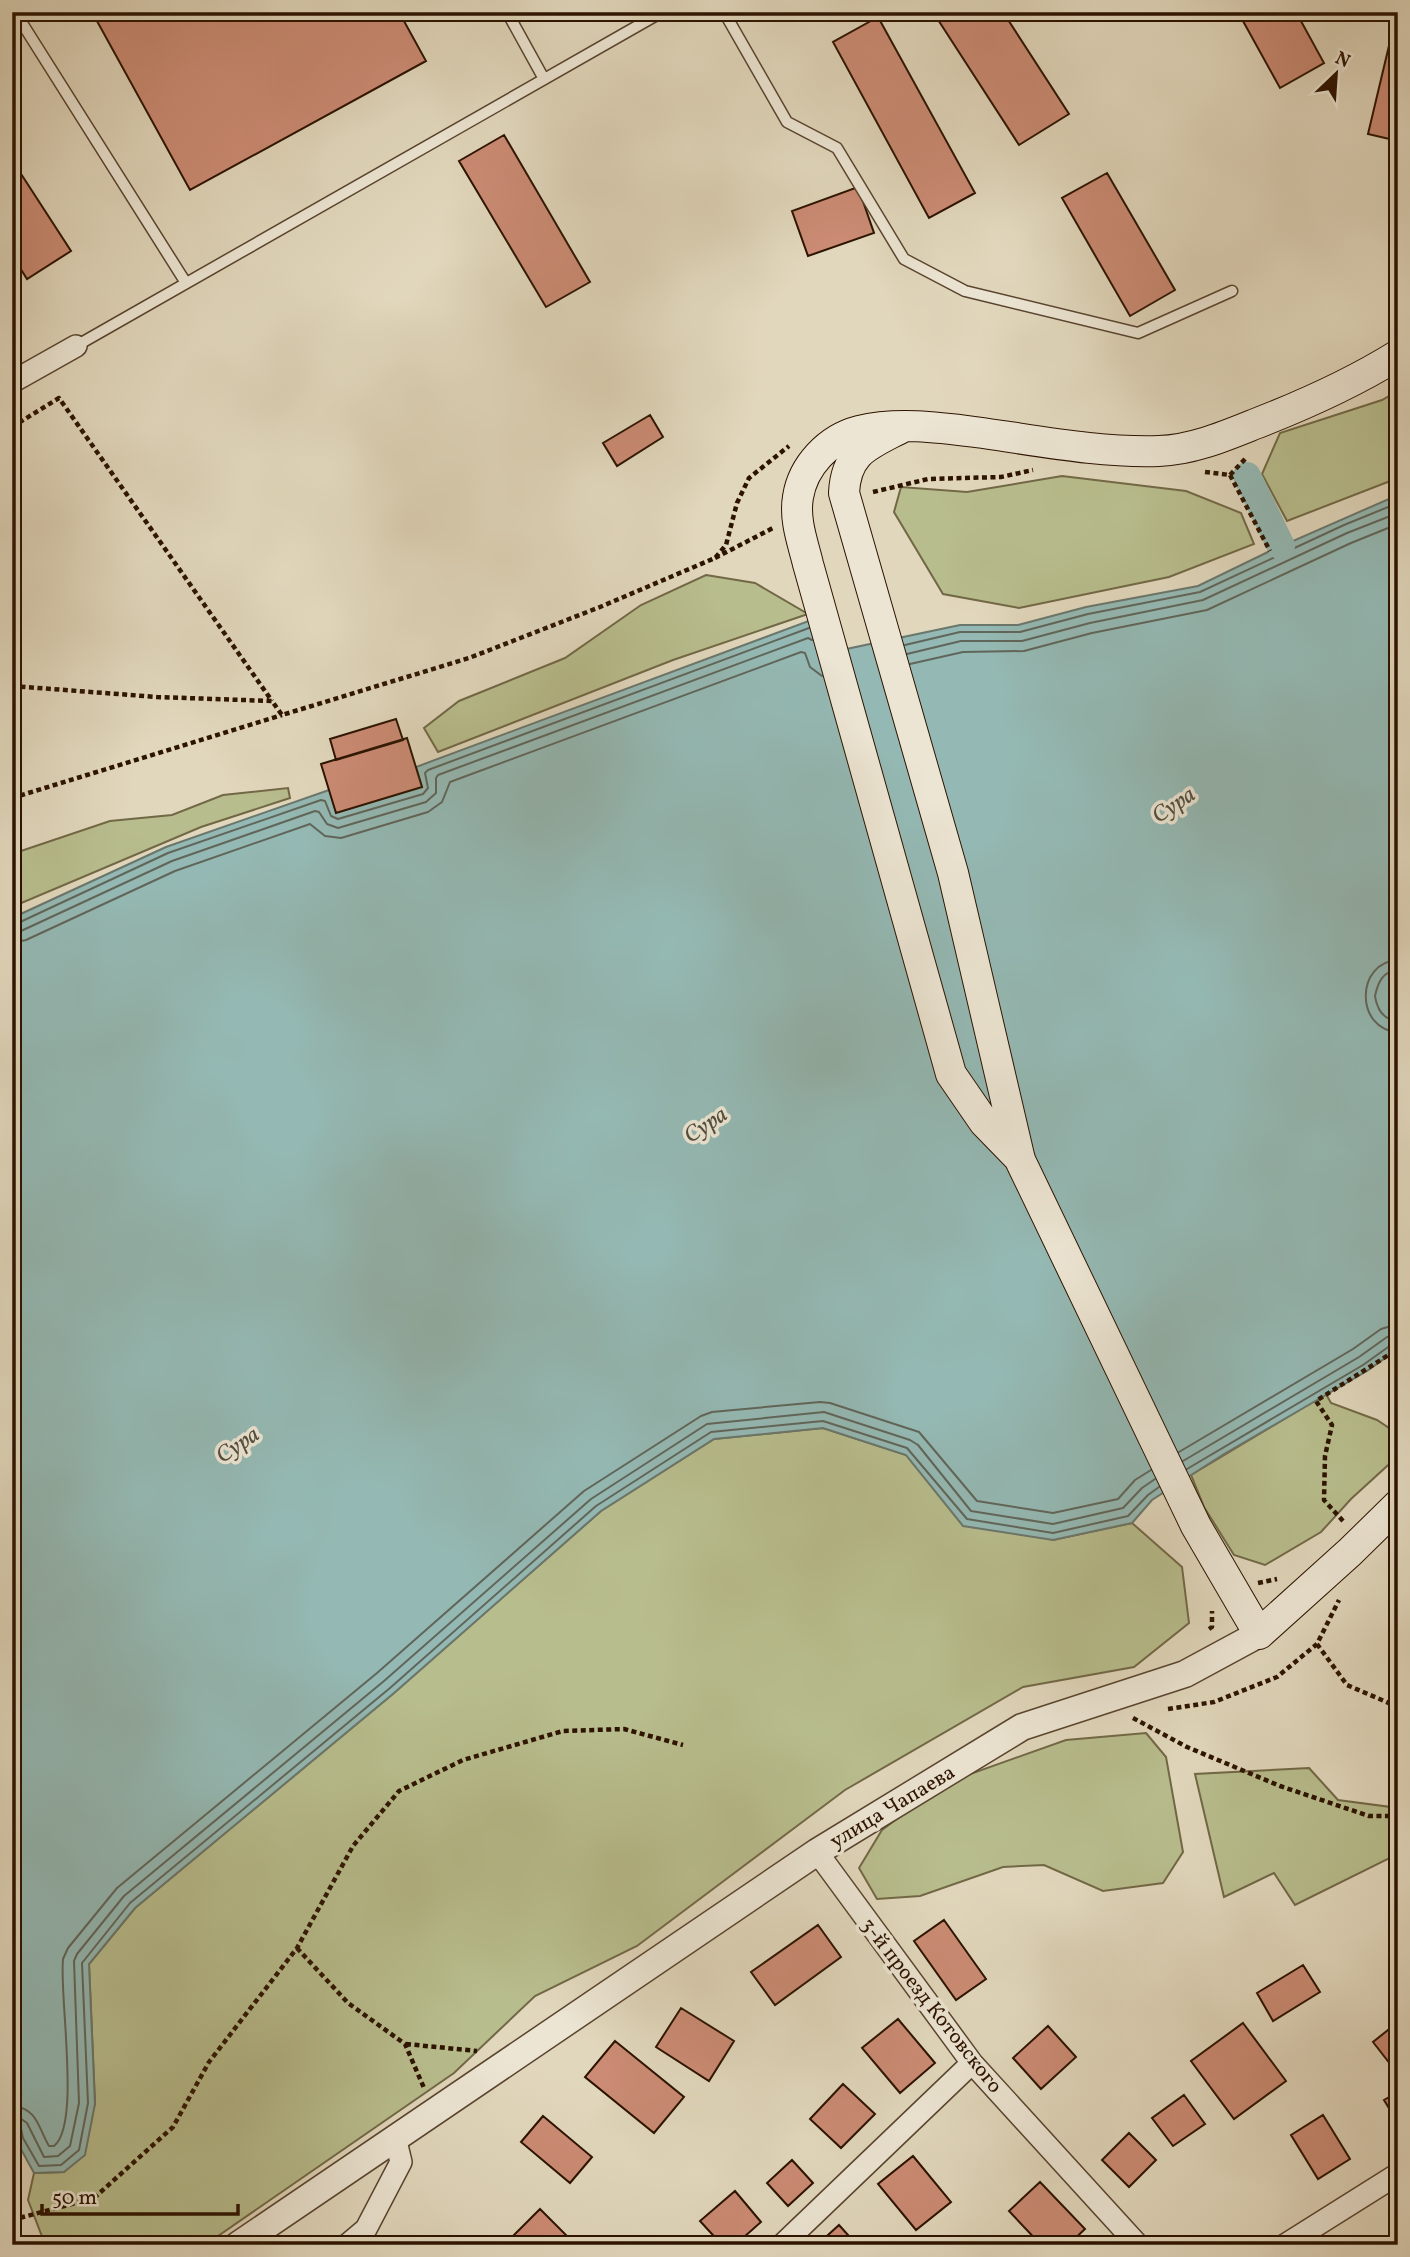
<svg xmlns="http://www.w3.org/2000/svg" width="1410" height="2257" font-family="Vollkorn,serif">
	<rect width="100%" height="100%" fill="#e1d7bc"/>
	<filter id="stains"><feTurbulence type="fractalNoise" baseFrequency=".00286" numOctaves="4"/><feColorMatrix values="0 0 0 0 .2 0 0 0 0 .09 0 0 0 0 .02 0 0 0 .5 -.17"/></filter>
	<radialGradient id="worn" r=".72"><stop offset=".6" stop-color="#630" stop-opacity="0"/><stop offset="1" stop-color="#630" stop-opacity=".3"/></radialGradient>
	<path fill="#b8bd8d" stroke="#726846" stroke-width="2" d="M 1398,391 L 1398,478 L 1287,521 L 1262,474 L 1280,433 L 1382,400 Z
		M 1062,476 L 1186,491 L 1241,513 L 1254,544 L 1169,577 L 1019,608 L 943,594 L 894,512 L 901,487 L 967,492 Z
		M 706,575 L 755,583 L 808,614 L 673,660 L 438,752 L 424,728 L 459,701 L 565,658 L 641,605 Z
		M 288,788 L 290,798 L 201,827 L 12,907 L 12,854 L 110,821 L 172,815 L 223,795 Z
		M 1326,1394 L 1331,1403 L 1377,1420 L 1398,1434 L 1398,1456 L 1351,1499 L 1321,1532 L 1265,1565 L 1234,1555 L 1204,1507 L 1191,1475 Z
		M 823,1428 L 906,1455 L 1053,1540 L 1132,1523 L 1182,1567 L 1189,1623 L 1134,1667 L 1023,1687 L 845,1790 L 637,1946 L 535,1996 L 454,2073 L 205,2245 L 57,2245 L 43,2239 L 28,2200 L 34,2173 L 64,2172 L 95,2104 L 89,1964 L 135,1908 L 394,1693 L 601,1511 L 714,1439 Z
		M 1146,1733 L 1166,1757 L 1183,1852 L 1163,1883 L 1103,1891 L 1044,1865 L 1003,1867 L 920,1896 L 877,1899 L 859,1868 L 882,1830 L 945,1783 L 1066,1740 Z
		M 1309,1768 L 1338,1800 L 1398,1808 L 1398,1854 L 1295,1905 L 1274,1873 L 1224,1897 L 1195,1774 Z"/>
	<path fill="#94b9b4" stroke="#6a776c" stroke-width="2" d="M 1398,495 L 1398,979 L 1391,996 L 1398,1012 L 1398,1349 L 1367,1371 L 1224,1454 L 1152,1500 L 1132,1523 L 1053,1540 L 963,1526 L 906,1455 L 823,1428 L 714,1439 L 601,1511 L 394,1693 L 135,1908 L 89,1964 L 95,2104 L 85,2155 L 64,2172 L 34,2173 L 16,2140 L 12,2094 L 12,918 L 166,847 L 329,790 L 422,787 L 416,767 L 822,616 L 832,652 L 960,625 L 1018,625 L 1086,607 L 1198,586 L 1270,551 Z"/>
	<g fill="none" stroke-linecap="round" stroke-linejoin="round">
		<path stroke="#60665a" stroke-width="2" d="M 905,645 L 960,632 L 1020,632 L 1088,614 L 1200,592 L 1344,525 L 1398,503
			M 907,654 L 961,641 L 1022,641 L 1090,623 L 1203,600 L 1347,533 L 1398,513
			M 910,664 L 963,652 L 1024,651 L 1092,633 L 1207,610 L 1351,543 L 1398,524
			M 12,923 L 18,923 L 168,853 L 321,800 L 325,801 L 331,816 L 338,819 L 423,794 L 428,788 L 425,773 L 428,770 L 809,628
			M 12,932 L 21,931 L 172,861 L 315,811 L 319,812 L 327,824 L 338,828 L 426,802 L 436,793 L 436,778 L 438,775 L 808,638 L 812,640
			M 12,943 L 26,940 L 175,871 L 310,824 L 325,836 L 341,838 L 428,812 L 442,802 L 450,782 L 801,652 L 805,653 L 810,667 L 822,676
			M 1398,960 C 1355,962 1355,1030 1398,1032
			M 1398,970 C 1383,971 1378,982 1375,996 C 1377,1009 1383,1020 1398,1021
			M 1179,1452 L 1353,1349 L 1381,1329 L 1398,1324
			M 1183,1461 L 1359,1357 L 1387,1337 L 1398,1335
			M 1187,1469 L 1363,1365 L 1391,1345 L 1398,1344
			M 12,2106 C 38,2108 38,2128 49,2146 L 54,2146 C 81,2125 59,1996 63,1959 L 68,1948 L 117,1888 L 377,1673 L 584,1491 L 701,1416 L 712,1412 L 820,1402 L 830,1403 L 919,1432 L 977,1501 L 1053,1513 L 1118,1499 L 1135,1480 L 1151,1470
			M 12,2117 L 20,2118 L 27,2123 L 44,2157 L 58,2156 L 70,2146 L 79,2103 L 74,1961 L 77,1954 L 124,1896 L 384,1681 L 591,1499 L 707,1424 L 824,1412 L 910,1440 L 918,1445 L 971,1511 L 1053,1524 L 1123,1508 L 1142,1488 L 1155,1479
			M 12,2126 L 21,2129 L 23,2138 L 39,2166 L 61,2165 L 79,2150 L 88,2103 L 82,1963 L 130,1903 L 390,1688 L 596,1506 L 711,1432 L 823,1421 L 907,1448 L 967,1519 L 1053,1533 L 1128,1516 L 1148,1495 L 1159,1487"/>
		<path stroke="#94b9b4" stroke-width="28" d="M 1247,476 L 1281,546"/>
	</g>
	<path fill="#cb8b74" stroke="#2c1300" stroke-width="2" d="M 92,12 L 399,12 L 426,61 L 190,190 Z
		M 933,12 L 1003,12 L 1069,114 L 1019,145 Z
		M 1238,12 L 1296,12 L 1324,63 L 1280,88 Z
		M 1397,12 L 1398,12 L 1398,141 L 1368,134 Z
		M 878,17 L 975,193 L 929,218 L 833,42 Z
		M 504,135 L 590,282 L 546,307 L 459,161 Z
		M 12,160 L 71,251 L 27,279 L 12,255 Z
		M 1107,173 L 1175,290 L 1130,316 L 1062,198 Z
		M 858,187 L 874,233 L 808,256 L 792,211 Z
		M 650,415 L 663,437 L 617,466 L 603,443 Z
		M 396,719 L 403,740 L 336,760 L 330,739 Z
		M 407,738 L 422,787 L 336,813 L 321,764 Z
		M 944,1920 L 986,1979 L 956,2000 L 914,1941 Z
		M 818,1925 L 841,1957 L 775,2005 L 751,1972 Z
		M 1303,1965 L 1320,1992 L 1273,2021 L 1257,1993 Z
		M 681,2008 L 734,2041 L 709,2081 L 656,2047 Z
		M 898,2019 L 935,2063 L 900,2093 L 862,2048 Z
		M 1398,2022 L 1398,2074 L 1373,2042 Z
		M 1243,2023 L 1286,2081 L 1234,2119 L 1191,2061 Z
		M 1048,2026 L 1076,2057 L 1041,2089 L 1013,2058 Z
		M 615,2041 L 684,2097 L 654,2133 L 585,2077 Z
		M 843,2084 L 875,2114 L 841,2148 L 810,2119 Z
		M 1398,2092 L 1398,2123 L 1384,2100 Z
		M 1184,2095 L 1205,2124 L 1173,2146 L 1152,2118 Z
		M 1323,2115 L 1350,2159 L 1318,2179 L 1291,2135 Z
		M 543,2116 L 592,2157 L 570,2183 L 521,2142 Z
		M 1129,2133 L 1156,2160 L 1129,2187 L 1102,2160 Z
		M 913,2156 L 951,2202 L 916,2230 L 878,2184 Z
		M 792,2160 L 813,2183 L 788,2206 L 767,2183 Z
		M 1040,2182 L 1085,2229 L 1068,2245 L 1041,2245 L 1009,2211 Z
		M 735,2191 L 761,2222 L 735,2245 L 722,2245 L 700,2221 Z
		M 540,2209 L 572,2241 L 569,2245 L 518,2245 L 511,2238 Z
		M 839,2225 L 857,2245 L 817,2245 Z"/>
	<g fill="none" stroke-linecap="round" stroke-linejoin="round">
		<defs>
			<path id="service" d="M 15,12 L 186,283
				M 507,12 L 544,79
				M 724,12 L 787,122 L 837,148 L 904,259 L 965,291 L 1138,333 L 1232,291
				M 76,346 L 662,12"/>
			<path id="minor" d="M 12,382 L 76,346
				M 817,1852 L 972,2063 L 1138,2245
				M 347,2245 L 366,2229 L 401,2162 L 395,2137
				M 782,2245 L 972,2063
				M 1285,2245 L 1398,2174"/>
			<path id="tertiary" d="M 238,2245 L 817,1852 L 1022,1727 L 1185,1674 L 1259,1634"/>
			<path id="secondary" d="M 903,427 C 869,445 846,451 844,493 L 953,873 L 1020,1160 L 1196,1526 L 1259,1634 L 1350,1552 L 1398,1505
				M 1020,1159 L 984,1122 L 951,1074 L 808,564 C 803,543 794,520 798,497 C 803,466 828,439 859,431 C 896,422 937,427 975,432 C 1035,440 1098,453 1159,451 C 1192,450 1225,436 1255,424 C 1304,405 1353,383 1398,355"/>
		</defs>
		<use href="#service" stroke="#59442f" stroke-width="13"/>
		<use href="#minor" stroke="#59442f" stroke-width="24"/>
		<use href="#tertiary" stroke="#59442f" stroke-width="29"/>
		<use href="#secondary" stroke="#2c1300" stroke-width="32"/>
		<path stroke="#2c1300" stroke-width="4.5" stroke-dasharray="5 3.5" stroke-linecap="butt" d="M 12,427 L 59,398 L 272,701
			M 1205,472 L 1230,475
			M 1230,475 L 1246,458
			M 1230,475 L 1270,551
			M 873,492 L 928,479 L 1001,477 L 1033,470
			M 715,558 L 773,528
			M 12,686 L 157,697 L 272,701 L 282,715 L 469,658 L 600,607 L 715,558 L 726,545 L 737,503 L 749,478 L 789,446
			M 12,798 L 282,715
			M 1343,1521 L 1324,1500 L 1325,1456 L 1332,1425 L 1316,1401 L 1398,1349
			M 1258,1583 L 1277,1579
			M 1209,1629 L 1212,1627 L 1212,1611
			M 1317,1644 L 1347,1685 L 1398,1707
			M 1168,1709 L 1214,1702 L 1277,1677 L 1317,1644 L 1339,1600
			M 1133,1718 L 1187,1747 L 1280,1786 L 1369,1816 L 1398,1816
			M 297,1948 L 348,2003 L 405,2044 L 424,2088
			M 406,2044 L 477,2051
			M 12,2220 L 94,2198 L 173,2127 L 209,2062 L 297,1948 L 353,1846 L 399,1791 L 463,1760 L 563,1731 L 624,1729 L 683,1745"/>
		<use href="#service" stroke="#ece5d3" stroke-width="10"/>
		<use href="#minor" stroke="#ece5d3" stroke-width="21"/>
		<use href="#tertiary" stroke="#ece5d3" stroke-width="26"/>
		<use href="#secondary" stroke="#ece5d3" stroke-width="30"/>
	</g>
	<g text-anchor="middle" stroke-width="7" stroke-linejoin="round" paint-order="stroke">
		<g font-size="21" fill="#2c1300" stroke="#ece5d3">
			<text transform="translate(892 1806) rotate(-31)" y="7">улица Чапаева</text>
			<text transform="translate(932 2005) rotate(52)" y="7">3-й проезд Котовского</text>
		</g>
		<g font-size="23" font-style="italic" fill="#504d3f" stroke="#ece5d3">
			<text transform="translate(1173 804) rotate(-34)" y="8">Сура</text>
			<text transform="translate(705 1124) rotate(-34)" y="8">Сура</text>
			<text transform="translate(237 1444) rotate(-34)" y="8">Сура</text>
		</g>
	</g>
	<rect width="1410" height="2257" fill="none" stroke="#e1d7bc" stroke-width="42"/>
	<rect x="14" y="14" width="1382" height="2229" fill="none" stroke="#2c1300" stroke-width="3.5"/>
	<rect x="21" y="21" width="1368" height="2215" fill="none" stroke="#2c1300" stroke-width="2"/>
	<g transform="translate(1336 74) rotate(25)" stroke="#ece5d3" stroke-width="5" paint-order="stroke">
	<path d="M0-5L12 26L0 18L-12 26Z" fill="#2c1300"/>
	<text y="-10" font-size="19" font-weight="bold" text-anchor="middle" fill="#2c1300">N</text>
	</g>
	<path d="M42 2204v10h196v-10" fill="none" stroke="#2c1300" stroke-width="3.5"/>
	<text x="52" y="2204" font-size="21" fill="#2c1300" stroke="#ece5d3" stroke-width="5" paint-order="stroke">50 m</text>
	<rect width="100%" height="100%" filter="url(#stains)"/>
	<rect width="100%" height="100%" fill="url(#worn)"/>
</svg>
